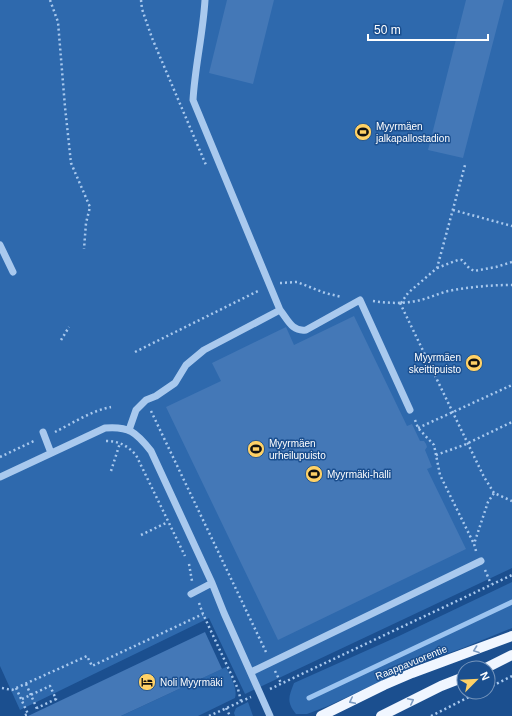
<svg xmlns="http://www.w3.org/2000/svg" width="512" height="716" font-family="Arial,sans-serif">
	<rect width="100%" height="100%" fill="#1b4f8f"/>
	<path fill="#2e69ad" d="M 0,0 L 512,0 L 512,568 L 245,694 L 209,618 L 20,710 L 0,666 Z
		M 512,582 L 512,628 L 463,648 L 420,663 L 328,706 L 307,714 L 296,714 C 286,702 289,696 294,683 L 399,636 Z
		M 226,667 C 230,676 238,688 235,698 L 198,716 L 121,716 Z
		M 248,702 L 253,716 L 235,716 L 234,713 L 236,708 Z"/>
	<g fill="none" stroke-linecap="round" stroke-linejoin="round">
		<path stroke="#9cc4f0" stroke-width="5" d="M 309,698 L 512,602"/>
	</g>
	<path fill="#4478b7" d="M 227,0 L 274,0 L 253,84 L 209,73 Z
		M 466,0 L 504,0 L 463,158 L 428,150 Z
		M 354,316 L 407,426 L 412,424 L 420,441 L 424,441 L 426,444 L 427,447 L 425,450 L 432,467 L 427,469 L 466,549 L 278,640 L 166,407 L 221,381 L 212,363 L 286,327 L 294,345 Z
		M 205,632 L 222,669 L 121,716 L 28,716 Z"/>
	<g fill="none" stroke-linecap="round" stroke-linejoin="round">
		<path stroke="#a9c9ee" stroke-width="2.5" stroke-dasharray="2 3" stroke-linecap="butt" d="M 50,0 L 58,22 L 65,107 L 71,163 L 90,207 L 86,223 L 84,249
			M 141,0 L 142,9 L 152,38 L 206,165
			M 453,210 L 512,226
			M 437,268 L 458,260 L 462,260 L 469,268 L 474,271 L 496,267 L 512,262
			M 280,283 L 297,282 L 325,293 L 342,297
			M 373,301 C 387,303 401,304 416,301 C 427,299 437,294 448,291 C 469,287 490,285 512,285
			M 400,303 L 484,477 L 494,493 L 512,501
			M 401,303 L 408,293 L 437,268 L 465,165
			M 61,340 L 69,327
			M 135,352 L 260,290
			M 151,411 L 266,652
			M 415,420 L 418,428 L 434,445 L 440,475 L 474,544
			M 418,428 L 512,385
			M 55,432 C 71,424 93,410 111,407
			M 106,441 C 119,441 128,446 136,455 L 185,556
			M 436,455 L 464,445 L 512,422
			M 0,457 L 36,440
			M 111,471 L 120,443
			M 141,535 L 168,522
			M 476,551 L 474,544 L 488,502 L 494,493
			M 189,564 L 192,581
			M 485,570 L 491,584
			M 199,603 L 203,614 L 238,689 L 241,701
			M 275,671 L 281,683
			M 26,684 L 38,711
			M 2,688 L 12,690 L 16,688 L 87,656 L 92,666 L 203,614
			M 16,688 L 28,714 L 23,716
			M 488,688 L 512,676
			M 270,689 L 512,575
			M 22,699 L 50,686 L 56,699 L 37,708
			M 226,708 L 230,716
			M 209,716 L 251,697
			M 431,716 L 479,692"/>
		<path stroke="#a9c9ee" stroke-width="7" d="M 205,0 C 203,34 195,66 193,100 L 280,310 C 288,320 292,332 306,330 L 360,300 L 410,410
			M 0,245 L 13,272
			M 129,430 L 136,410 L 146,400 L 156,396 L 175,383 L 186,365 L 204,350 L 280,310
			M 43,432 L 51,453
			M 0,477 L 105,428 C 129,426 136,432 151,451 L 212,583 L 224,613 L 270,716
			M 191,594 L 212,583
			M 251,672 L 481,561"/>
		<path stroke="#f0f6ff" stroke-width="10" d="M 486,668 L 512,655
			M 321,716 L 384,685 L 412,673 L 512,636
			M 381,716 L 441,686 L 464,677"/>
	</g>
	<defs><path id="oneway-chevron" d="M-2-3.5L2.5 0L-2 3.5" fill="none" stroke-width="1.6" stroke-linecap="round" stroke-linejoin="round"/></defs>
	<g stroke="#7b9ac1">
		<use href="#oneway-chevron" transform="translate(476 650) rotate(160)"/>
		<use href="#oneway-chevron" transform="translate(352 701) rotate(154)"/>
		<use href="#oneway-chevron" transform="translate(411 701) rotate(-27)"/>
	</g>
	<defs>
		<symbol id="stadium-disc" viewBox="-11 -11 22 22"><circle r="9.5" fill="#ffd166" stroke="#1b4f8f"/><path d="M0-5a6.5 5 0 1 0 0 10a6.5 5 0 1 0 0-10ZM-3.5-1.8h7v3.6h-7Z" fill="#111"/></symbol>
		<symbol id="hotel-disc" viewBox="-11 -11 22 22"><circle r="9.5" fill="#ffd166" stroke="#1b4f8f"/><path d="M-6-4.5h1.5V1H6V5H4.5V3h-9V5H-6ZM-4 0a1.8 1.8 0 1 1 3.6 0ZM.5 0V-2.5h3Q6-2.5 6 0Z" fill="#111"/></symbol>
	</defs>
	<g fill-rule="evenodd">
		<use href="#stadium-disc" x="353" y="122" width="20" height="20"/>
		<use href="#stadium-disc" x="464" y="353" width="20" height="20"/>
		<use href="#stadium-disc" x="246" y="439" width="20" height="20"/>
		<use href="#stadium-disc" x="304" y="464" width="20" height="20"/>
		<use href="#hotel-disc" x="137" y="672" width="20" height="20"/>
	</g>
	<g text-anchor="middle" stroke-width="3" stroke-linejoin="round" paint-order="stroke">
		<g font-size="10" fill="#fff" stroke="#1b4f8f" text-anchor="start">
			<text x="376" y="130">Myyrmäen<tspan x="376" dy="12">jalkapallostadion</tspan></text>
			<text x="461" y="361" text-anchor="end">Myyrmäen<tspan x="461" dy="12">skeittipuisto</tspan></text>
			<text x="269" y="447">Myyrmäen<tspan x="269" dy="12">urheilupuisto</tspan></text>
			<text x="327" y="478">Myyrmäki-halli</text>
			<text x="160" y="686">Noli Myyrmäki</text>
		</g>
		<g font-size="10" fill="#fff" stroke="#1b4f8f">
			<text transform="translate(411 662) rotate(-22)" y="4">Raappavuorentie</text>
		</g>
	</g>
	<g transform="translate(476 680) rotate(66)"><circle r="19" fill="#1b4f8f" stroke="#7695bc"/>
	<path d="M0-3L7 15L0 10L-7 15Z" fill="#ffd166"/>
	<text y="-6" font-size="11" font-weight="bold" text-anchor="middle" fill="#ffffff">N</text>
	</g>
	<path d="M368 34v6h120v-6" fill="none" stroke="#ffffff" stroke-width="2"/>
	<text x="374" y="34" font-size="12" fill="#ffffff" stroke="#1b4f8f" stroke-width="3" paint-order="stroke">50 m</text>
</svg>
